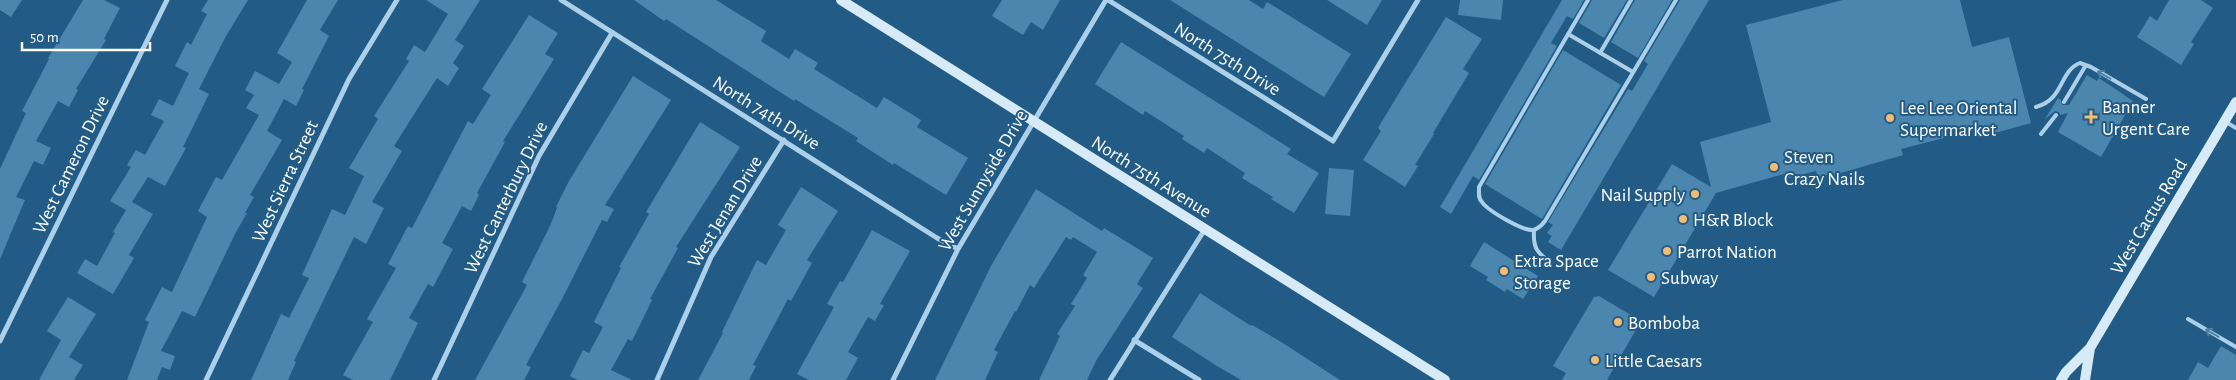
<svg xmlns="http://www.w3.org/2000/svg" width="2236" height="380" font-family="'Alegreya Sans',sans-serif">
	<rect width="100%" height="100%" fill="#225c86"/>
	<path fill="#4b86ae" d="M 0,0 L 22,0 L 11,17 L 0,10 Z
		M 83,0 L 104,0 L 120,8 L 104,39 L 106,40 L 76,89 L 78,90 L 69,107 L 58,101 L 36,141 L 51,148 L 43,165 L 34,161 L 16,197 L 25,200 L 0,259 L 0,169 L 26,113 L 22,111 L 49,59 L 48,58 Z
		M 208,0 L 248,0 L 226,36 L 199,89 L 209,94 L 183,147 L 186,148 L 165,186 L 148,177 L 132,202 L 153,214 L 129,255 L 134,258 L 113,294 L 77,273 L 85,259 L 97,266 L 115,233 L 113,232 L 126,210 L 110,201 L 131,167 L 127,165 L 136,150 L 145,155 L 164,121 L 151,115 L 159,99 L 173,106 L 189,73 L 175,66 L 187,42 L 191,45 L 207,14 L 201,11 Z
		M 307,0 L 338,0 L 320,30 L 329,36 L 302,89 L 304,90 L 296,106 L 284,99 L 267,131 L 282,140 L 250,195 L 254,197 L 245,213 L 247,213 L 236,232 L 195,317 L 182,311 L 161,351 L 175,356 L 170,370 L 162,367 L 157,380 L 127,380 L 149,322 L 145,320 L 162,287 L 172,292 L 207,217 L 198,211 L 216,177 L 222,180 L 259,115 L 246,108 L 254,95 L 245,90 L 255,71 L 279,84 L 292,62 L 277,53 Z
		M 426,0 L 480,0 L 455,40 L 464,46 L 453,63 L 459,68 L 448,86 L 437,78 L 394,146 L 402,151 L 372,202 L 384,208 L 366,244 L 354,237 L 294,361 L 296,362 L 288,380 L 251,380 L 281,314 L 289,318 L 309,278 L 302,275 L 332,209 L 345,215 L 364,176 L 349,168 L 378,119 L 374,116 L 409,61 L 406,59 L 414,45 L 425,52 L 448,14 Z
		M 634,0 L 716,0 L 766,31 L 761,41 L 789,59 L 795,49 L 818,63 L 814,69 L 877,108 L 884,97 L 921,120 L 917,127 L 968,158 L 946,195 L 894,163 L 893,165 L 856,141 L 858,138 L 795,99 L 794,101 L 666,19 L 664,21 Z
		M 1002,0 L 1060,0 L 1043,30 L 1031,22 L 1023,35 L 992,16 Z
		M 1170,0 L 1249,0 L 1263,9 L 1267,2 L 1351,54 L 1324,97 Z
		M 1327,0 L 1382,0 L 1367,25 Z
		M 1460,0 L 1503,0 L 1501,20 L 1458,15 Z
		M 1562,0 L 1584,0 L 1573,19 L 1567,16 L 1551,43 L 1557,46 L 1479,180 L 1473,176 L 1451,214 L 1440,207 Z
		M 1592,0 L 1627,0 L 1604,38 L 1579,23 Z
		M 1635,0 L 1672,0 L 1638,58 L 1611,42 Z
		M 1680,0 L 1709,0 L 1561,250 L 1548,242 L 1552,236 L 1547,233 L 1553,225 L 1548,222 L 1628,89 L 1632,91 L 1648,64 L 1644,61 Z
		M 1843,0 L 1960,0 L 1972,47 L 2009,37 L 2031,123 L 1988,135 L 1987,127 L 1901,149 L 1903,155 L 1834,175 L 1834,173 L 1818,177 L 1816,171 L 1785,179 L 1784,174 L 1716,193 L 1654,297 L 1608,270 L 1672,164 L 1711,187 L 1700,142 L 1771,122 L 1746,25 Z
		M 2169,0 L 2201,0 L 2213,8 L 2191,42 L 2194,44 L 2181,65 L 2137,37 L 2150,16 L 2157,21 Z
		M 529,15 L 558,33 L 545,54 L 554,59 L 503,141 L 505,142 L 477,193 L 479,195 L 471,211 L 462,206 L 442,243 L 453,249 L 433,287 L 428,284 L 409,318 L 418,323 L 390,380 L 353,380 L 343,375 L 373,322 L 367,319 L 396,268 L 388,264 L 408,226 L 412,228 L 468,121 L 473,124 L 491,95 L 482,89 Z
		M 1446,17 L 1482,39 L 1463,69 L 1469,73 L 1433,133 L 1434,134 L 1415,165 L 1418,166 L 1405,187 L 1363,160 L 1381,131 L 1378,128 L 1396,98 Z
		M 1121,42 L 1291,149 L 1287,154 L 1319,173 L 1294,213 L 1271,199 L 1273,197 L 1242,178 L 1245,173 L 1207,148 L 1204,153 L 1182,139 L 1184,136 L 1145,111 L 1143,115 L 1095,84 Z
		M 1563,50 L 1621,85 L 1542,219 L 1485,184 Z
		M 2087,75 L 2097,81 L 2099,78 L 2133,101 L 2101,157 L 2058,132 L 2068,113 L 2060,115 L 2059,112 L 2055,111 L 2045,119 L 2058,98 L 2061,100 L 2062,105 L 2069,105 Z
		M 633,76 L 671,100 L 605,205 L 614,209 L 607,222 L 602,220 L 561,301 L 526,365 L 531,367 L 524,380 L 475,380 L 527,285 L 522,282 L 550,226 L 557,208 L 556,207 L 569,181 Z
		M 700,122 L 740,147 L 676,247 L 678,248 L 650,299 L 652,300 L 632,341 L 628,339 L 611,370 L 632,380 L 578,380 L 570,376 L 583,350 L 589,353 L 603,327 L 594,322 L 621,268 L 619,267 L 649,214 L 646,212 Z
		M 1329,168 L 1354,170 L 1350,216 L 1325,214 Z
		M 801,187 L 838,211 L 807,260 L 812,263 L 791,301 L 788,299 L 753,365 L 756,366 L 749,380 L 698,380 L 723,333 L 722,332 L 757,260 L 766,265 L 786,230 L 778,225 Z
		M 1036,189 L 1102,231 L 1104,228 L 1153,258 L 1137,284 L 1143,288 L 1096,361 L 1087,380 L 1039,380 L 1060,336 L 1057,334 L 1075,306 L 1071,304 L 1087,278 L 1083,275 L 1097,252 L 1073,237 L 1071,240 L 1066,237 L 1034,288 L 1030,285 L 1016,312 L 1015,311 L 994,350 L 998,352 L 985,380 L 935,380 L 991,266 Z
		M 872,230 L 910,251 L 880,304 L 884,305 L 875,321 L 868,317 L 848,352 L 858,358 L 846,380 L 809,380 L 797,374 L 834,307 L 827,304 L 840,281 L 843,282 Z
		M 1484,242 L 1538,276 L 1523,299 L 1507,289 L 1505,292 L 1486,280 L 1488,277 L 1470,266 Z
		M 1200,293 L 1251,326 L 1252,325 L 1278,340 L 1340,380 L 1241,380 L 1217,366 L 1172,337 Z
		M 1599,296 L 1641,321 L 1607,380 L 1562,380 L 1566,373 L 1553,366 L 1594,297 Z
		M 68,297 L 96,314 L 69,357 L 83,365 L 74,380 L 39,380 L 61,340 L 47,331 Z
		M 2221,346 L 2236,355 L 2236,380 L 2188,380 L 2198,362 L 2208,368 Z"/>
	<g fill="none" stroke-linecap="round" stroke-linejoin="round">
		<path stroke="#acd0e9" stroke-width="4" d="M 1588,0 L 1479,187 C 1479,193 1478,198 1482,202 C 1488,211 1523,231 1533,230 C 1538,229 1542,225 1545,221 L 1676,0
			M 1568,34 L 1633,72
			M 1600,53 L 1631,0
			M 2064,102 L 2086,65
			M 2036,107 C 2064,100 2059,71 2080,63 L 2091,67 L 2146,99
			M 2226,122 L 2236,128
			M 2041,134 L 2056,115
			M 1534,230 C 1533,247 1536,252 1550,262
			M 2188,319 L 2236,347"/>
		<path stroke="#acd0e9" stroke-width="5" d="M 561,0 L 937,238 L 958,249
			M 1108,0 L 1333,141 L 1418,0
			M 1134,340 L 1199,380
			M 0,341 L 167,0
			M 206,380 L 349,79 L 397,0
			M 434,380 L 539,156 L 612,33
			M 657,380 L 711,257 L 784,140
			M 893,380 L 958,249 L 1106,0
			M 1110,380 L 1205,229"/>
		<path stroke="#d7eaf7" stroke-width="10" d="M 841,0 L 1445,380
			M 2061,380 L 2066,372 L 2090,348 L 2236,102
			M 2085,380 L 2090,348"/>
	</g>
	<defs><path id="oneway-shaft" d="M-6 0H5M1.5-3L5.5 0L1.5 3" fill="none" stroke-width="1.6" stroke-linecap="round" stroke-linejoin="round" transform="scale(1.25)"/></defs>
	<g stroke="#4b7fa4">
		<use href="#oneway-shaft" transform="translate(2104 75) rotate(-150)"/>
		<use href="#oneway-shaft" transform="translate(2212 333) rotate(-150)"/>
	</g>
	<g fill="#f5bb6f" stroke="#225c86" stroke-width="2">
		<path d="M2088.5 109.5h5v5h5v5h-5v5h-5v-5h-5v-5h5z"/>
		<circle cx="1890" cy="118" r="5"/>
		<circle cx="1774" cy="167" r="5"/>
		<circle cx="1695" cy="194" r="5"/>
		<circle cx="1683" cy="219" r="5"/>
		<circle cx="1667" cy="251" r="5"/>
		<circle cx="1504" cy="271" r="5"/>
		<circle cx="1651" cy="277" r="5"/>
		<circle cx="1618" cy="322" r="5"/>
		<circle cx="1595" cy="360" r="5"/>
	</g>
	<g text-anchor="middle" stroke-width="4" stroke-linejoin="round" paint-order="stroke">
		<g font-size="19" fill="#fff" stroke="#225c86">
			<text transform="translate(1228 58) rotate(32)" y="7">North 75th Drive</text>
			<text transform="translate(767 112) rotate(32)" y="7">North 74th Drive</text>
			<text transform="translate(70 164) rotate(-64)" y="7">West Cameron Drive</text>
			<text transform="translate(1152 176) rotate(32)" y="7">North 75th Avenue</text>
			<text transform="translate(982 180) rotate(-60)" y="7">West Sunnyside Drive</text>
			<text transform="translate(284 181) rotate(-65)" y="7">West Sierra Street</text>
			<text transform="translate(505 197) rotate(-64)" y="7">West Canterbury Drive</text>
			<text transform="translate(724 211) rotate(-59)" y="7">West Jenan Drive</text>
			<text transform="translate(2148 216) rotate(-59)" y="7">West Cactus Road</text>
		</g>
		<g font-size="19" fill="#fff" stroke="#225c86" text-anchor="start">
			<text x="2102" y="113">Banner<tspan x="2102" dy="22">Urgent Care</tspan></text>
			<text x="1900" y="114">Lee Lee Oriental<tspan x="1900" dy="22">Supermarket</tspan></text>
			<text x="1784" y="163">Steven<tspan x="1784" dy="22">Crazy Nails</tspan></text>
			<text x="1685" y="201" text-anchor="end">Nail Supply</text>
			<text x="1693" y="226">H&amp;R Block</text>
			<text x="1677" y="258">Parrot Nation</text>
			<text x="1514" y="267">Extra Space<tspan x="1514" dy="22">Storage</tspan></text>
			<text x="1661" y="284">Subway</text>
			<text x="1628" y="329">Bomboba</text>
			<text x="1605" y="367">Little Caesars</text>
		</g>
	</g>
	<path d="M22 42v8h128v-8" fill="none" stroke="#ffffff" stroke-width="2.5"/>
	<text x="30" y="42" font-size="15" fill="#ffffff" stroke="#225c86" stroke-width="4" paint-order="stroke">50 m</text>
</svg>
